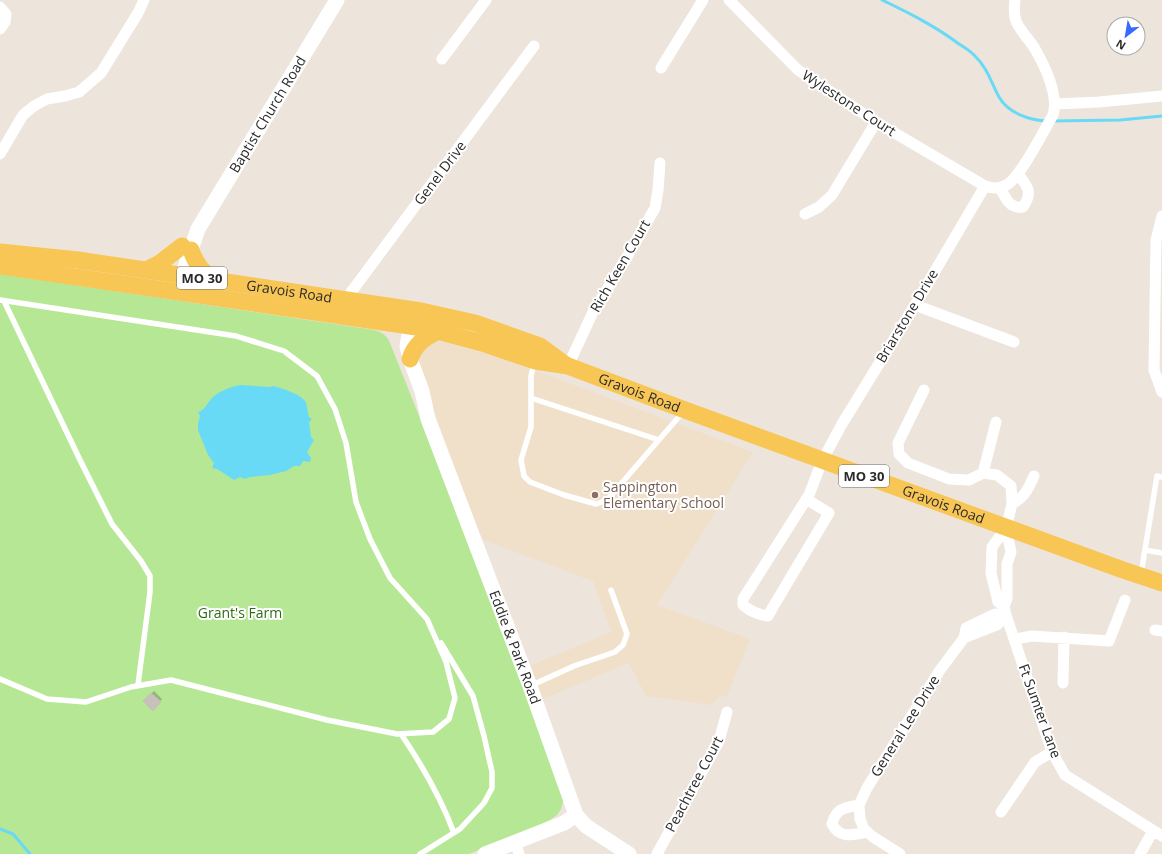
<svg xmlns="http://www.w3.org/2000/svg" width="1162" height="854" font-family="'Open Sans',sans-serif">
	<rect width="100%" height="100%" fill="#ede4db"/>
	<path fill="#f0e0c9" d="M 440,341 L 499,357 L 753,452 L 657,605 L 750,639 L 727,696 L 720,697 L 711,705 L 646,696 L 629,663 L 540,700 L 529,666 L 611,632 L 593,581 L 481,539 L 415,359 L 430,343 Z"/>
	<path fill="#b6e794" d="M 0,274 L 368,329 C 378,330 386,333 390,343 L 474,554 L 564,798 L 561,809 L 557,815 L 544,824 L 469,854 L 0,854 Z"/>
	<path fill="#68daf5" d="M 240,385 L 270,387 L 273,386 C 282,388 300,394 305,401 C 308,405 307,412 309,417 L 312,419 L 309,422 L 311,437 L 314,440 L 307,452 L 311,458 L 310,462 L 303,461 L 300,466 L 294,466 L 286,471 L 270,475 L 250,477 L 245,479 L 240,477 L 234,480 L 217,469 L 212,468 L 214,463 L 208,455 L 198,430 L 198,424 L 200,416 L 198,412 C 205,411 208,401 213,397 C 221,390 231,387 240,385 Z"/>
	<path fill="#0003" d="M 154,691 L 162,699 L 153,709 L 144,701 Z"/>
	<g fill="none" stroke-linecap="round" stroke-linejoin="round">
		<path stroke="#68daf5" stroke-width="3" d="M 882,0 C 909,13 935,26 959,44 C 964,47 970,51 974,55 C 987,67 991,82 999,97 C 1008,113 1029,120 1046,121
			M 1052,121 L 1120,120 L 1162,116
			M 0,829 L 13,834 L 30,854"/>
	</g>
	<path fill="#c8c1bb" stroke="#c8c0b5" d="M 151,693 L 161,702 L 153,711 L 143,701 Z"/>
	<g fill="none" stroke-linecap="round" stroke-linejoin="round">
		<path stroke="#fff" stroke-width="5.5" d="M 0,300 L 236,336 L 284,351 L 317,376 L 335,409 L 346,443 L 356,502 L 370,539 L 390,578 L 427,619 L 446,662 L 455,698 L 449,719 L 433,732 L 397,734 L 327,720 L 171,680 L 131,687 L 86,702 L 47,699 L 0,679
			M 4,301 L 80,460 L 112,524 L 141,561 L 150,576 L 150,592 L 138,685
			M 534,363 L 531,376 L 531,427 L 521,460 L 524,476 L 530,482 L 564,495 L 596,504 L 607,500 L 683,412
			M 531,398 L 659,440
			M 1145,550 L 1162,553
			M 1141,574 L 1157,476 L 1162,477
			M 530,686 L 574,666 L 615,652 L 623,645 L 627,634 L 611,590
			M 401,734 C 422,765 441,798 454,833
			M 420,854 L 460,829 L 484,803 L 492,788 L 492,772 L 484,736 L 473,696 L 441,643"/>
		<path stroke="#fff" stroke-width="11" d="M 729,0 L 798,70 L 876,122 L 985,186 C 994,189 1000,189 1008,184 C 1021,176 1044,130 1053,115 C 1059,96 1045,66 1035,49 C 1030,40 1020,31 1016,21 C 1014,16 1014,5 1015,0
			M 0,7 L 6,14 L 5,22 L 0,29
			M 442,59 L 486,0
			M 661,68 L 703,0
			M 1055,104 L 1099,102 L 1162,96
			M 0,154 L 23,115 L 34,106 L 47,99 L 65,96 L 79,92 L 101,73 L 138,13 L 144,0
			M 1000,188 C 1006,198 1009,209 1023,207 C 1033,192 1028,187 1018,174
			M 805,214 L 819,207 L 832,195 L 876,122
			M 1162,216 L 1156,240 L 1154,370 L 1162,392
			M 346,299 L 534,46
			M 915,305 L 1014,342
			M 568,366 L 593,312 L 627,257 L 655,208 L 658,190 L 660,163
			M 924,390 L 898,443 L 899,454 L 908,463 L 949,479 L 969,480 L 983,473
			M 996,422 L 983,473 L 997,475 L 1011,486 L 1012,504 L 1006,528 L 1011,552 L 1007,564 L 1007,599 L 1004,606 L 1006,615 L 1052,752 L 1065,775 L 1162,836
			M 806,499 L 829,513 L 773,607 L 768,616 C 759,615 750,611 743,605 L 743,599 L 809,495 L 822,461 L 842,424 L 915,305 L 985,186
			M 1012,504 C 1025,497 1028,489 1034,476
			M 1004,606 L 998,602 L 991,573 L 992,547 L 1006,528
			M 1155,630 L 1162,631
			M 964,638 L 997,625 L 1006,615
			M 1015,639 L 1032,636 L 1109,641 L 1125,600
			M 1063,683 L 1064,637
			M 859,805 C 844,808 836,808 832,824 C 840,839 852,835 867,832
			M 1001,812 L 1035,762 L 1052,752
			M 515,843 L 519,854
			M 657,854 L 719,741 L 727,712
			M 900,854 L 873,837 L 864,829 L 860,819 L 859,805 L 867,788 L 940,670 L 964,638 L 966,628 L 995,614 L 1006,615
			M 1140,854 L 1153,831"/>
		<g stroke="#fff" stroke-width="15">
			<path id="s1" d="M 180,287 L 182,276 L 198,229 L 337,0"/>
			<path id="s2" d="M 413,314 L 407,346 L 410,359 L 422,391 L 428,419 L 530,686 L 576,815 L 586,826 L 629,854"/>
			<path d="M 485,854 L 564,823 L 576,815"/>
		</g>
		<g stroke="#f8c655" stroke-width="17">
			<path d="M 191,250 C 196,264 202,271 213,280"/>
			<path id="s3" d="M 0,252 L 78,260 L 421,311 L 475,323 L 540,346 L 566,365"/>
			<path id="s4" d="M 0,266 L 430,329 L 482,343 L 535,361 L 568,366 L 685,410 L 1123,570 L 1162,583"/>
			<path d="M 146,270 L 160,263 L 182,246"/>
			<path d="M 410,359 C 415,344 425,337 439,331"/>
		</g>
	</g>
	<circle fill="#8d6e63" stroke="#fff" stroke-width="1.5" cx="595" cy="495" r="4"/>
	<g text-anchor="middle" stroke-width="4" stroke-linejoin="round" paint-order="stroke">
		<g fill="#fff" stroke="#6a6a6a" stroke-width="1">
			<rect x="177" y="267" width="50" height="22" rx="3"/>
			<rect x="839" y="465" width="50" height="22" rx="3"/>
		</g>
		<g font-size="13" font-weight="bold" fill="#2a2a2a">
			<text x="202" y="283">MO 30</text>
			<text x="864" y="481">MO 30</text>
		</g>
		<g font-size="14" fill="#2a2a2a" stroke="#fff">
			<text transform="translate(849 103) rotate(33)" y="5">Wylestone Court</text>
			<text dy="5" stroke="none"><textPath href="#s1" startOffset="195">Baptist Church Road</textPath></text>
			<text transform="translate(440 173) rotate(-53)" y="5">Genel Drive</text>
			<text transform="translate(620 266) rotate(-60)" y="5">Rich Keen Court</text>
			<text dy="5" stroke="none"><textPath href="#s3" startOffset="292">Gravois Road</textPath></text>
			<text transform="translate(907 316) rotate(-59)" y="5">Briarstone Drive</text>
			<text dy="5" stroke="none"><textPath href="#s4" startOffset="654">Gravois Road</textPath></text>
			<text dy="5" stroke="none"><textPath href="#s4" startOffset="978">Gravois Road</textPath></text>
			<text dy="5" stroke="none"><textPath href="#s2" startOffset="353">Eddie &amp; Park Road</textPath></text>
			<text transform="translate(1040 711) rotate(70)" y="5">Ft Sumter Lane</text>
			<text transform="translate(905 726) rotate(-58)" y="5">General Lee Drive</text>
			<text transform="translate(694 784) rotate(-62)" y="5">Peachtree Court</text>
		</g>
		<g font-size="14" fill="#785e54" stroke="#fff" text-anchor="start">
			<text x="603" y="492">Sappington<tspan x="603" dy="16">Elementary School</tspan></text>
		</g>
		<g font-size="14" fill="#2e6b16" stroke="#fff">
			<text x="240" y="618">Grant's Farm</text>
		</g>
	</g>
	<g transform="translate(1126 36) rotate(211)"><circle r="19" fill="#ffffff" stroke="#aaaaaa"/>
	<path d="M0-3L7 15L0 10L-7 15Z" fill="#366aff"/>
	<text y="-6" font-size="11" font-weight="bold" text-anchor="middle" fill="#2a2a2a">N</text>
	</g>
</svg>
